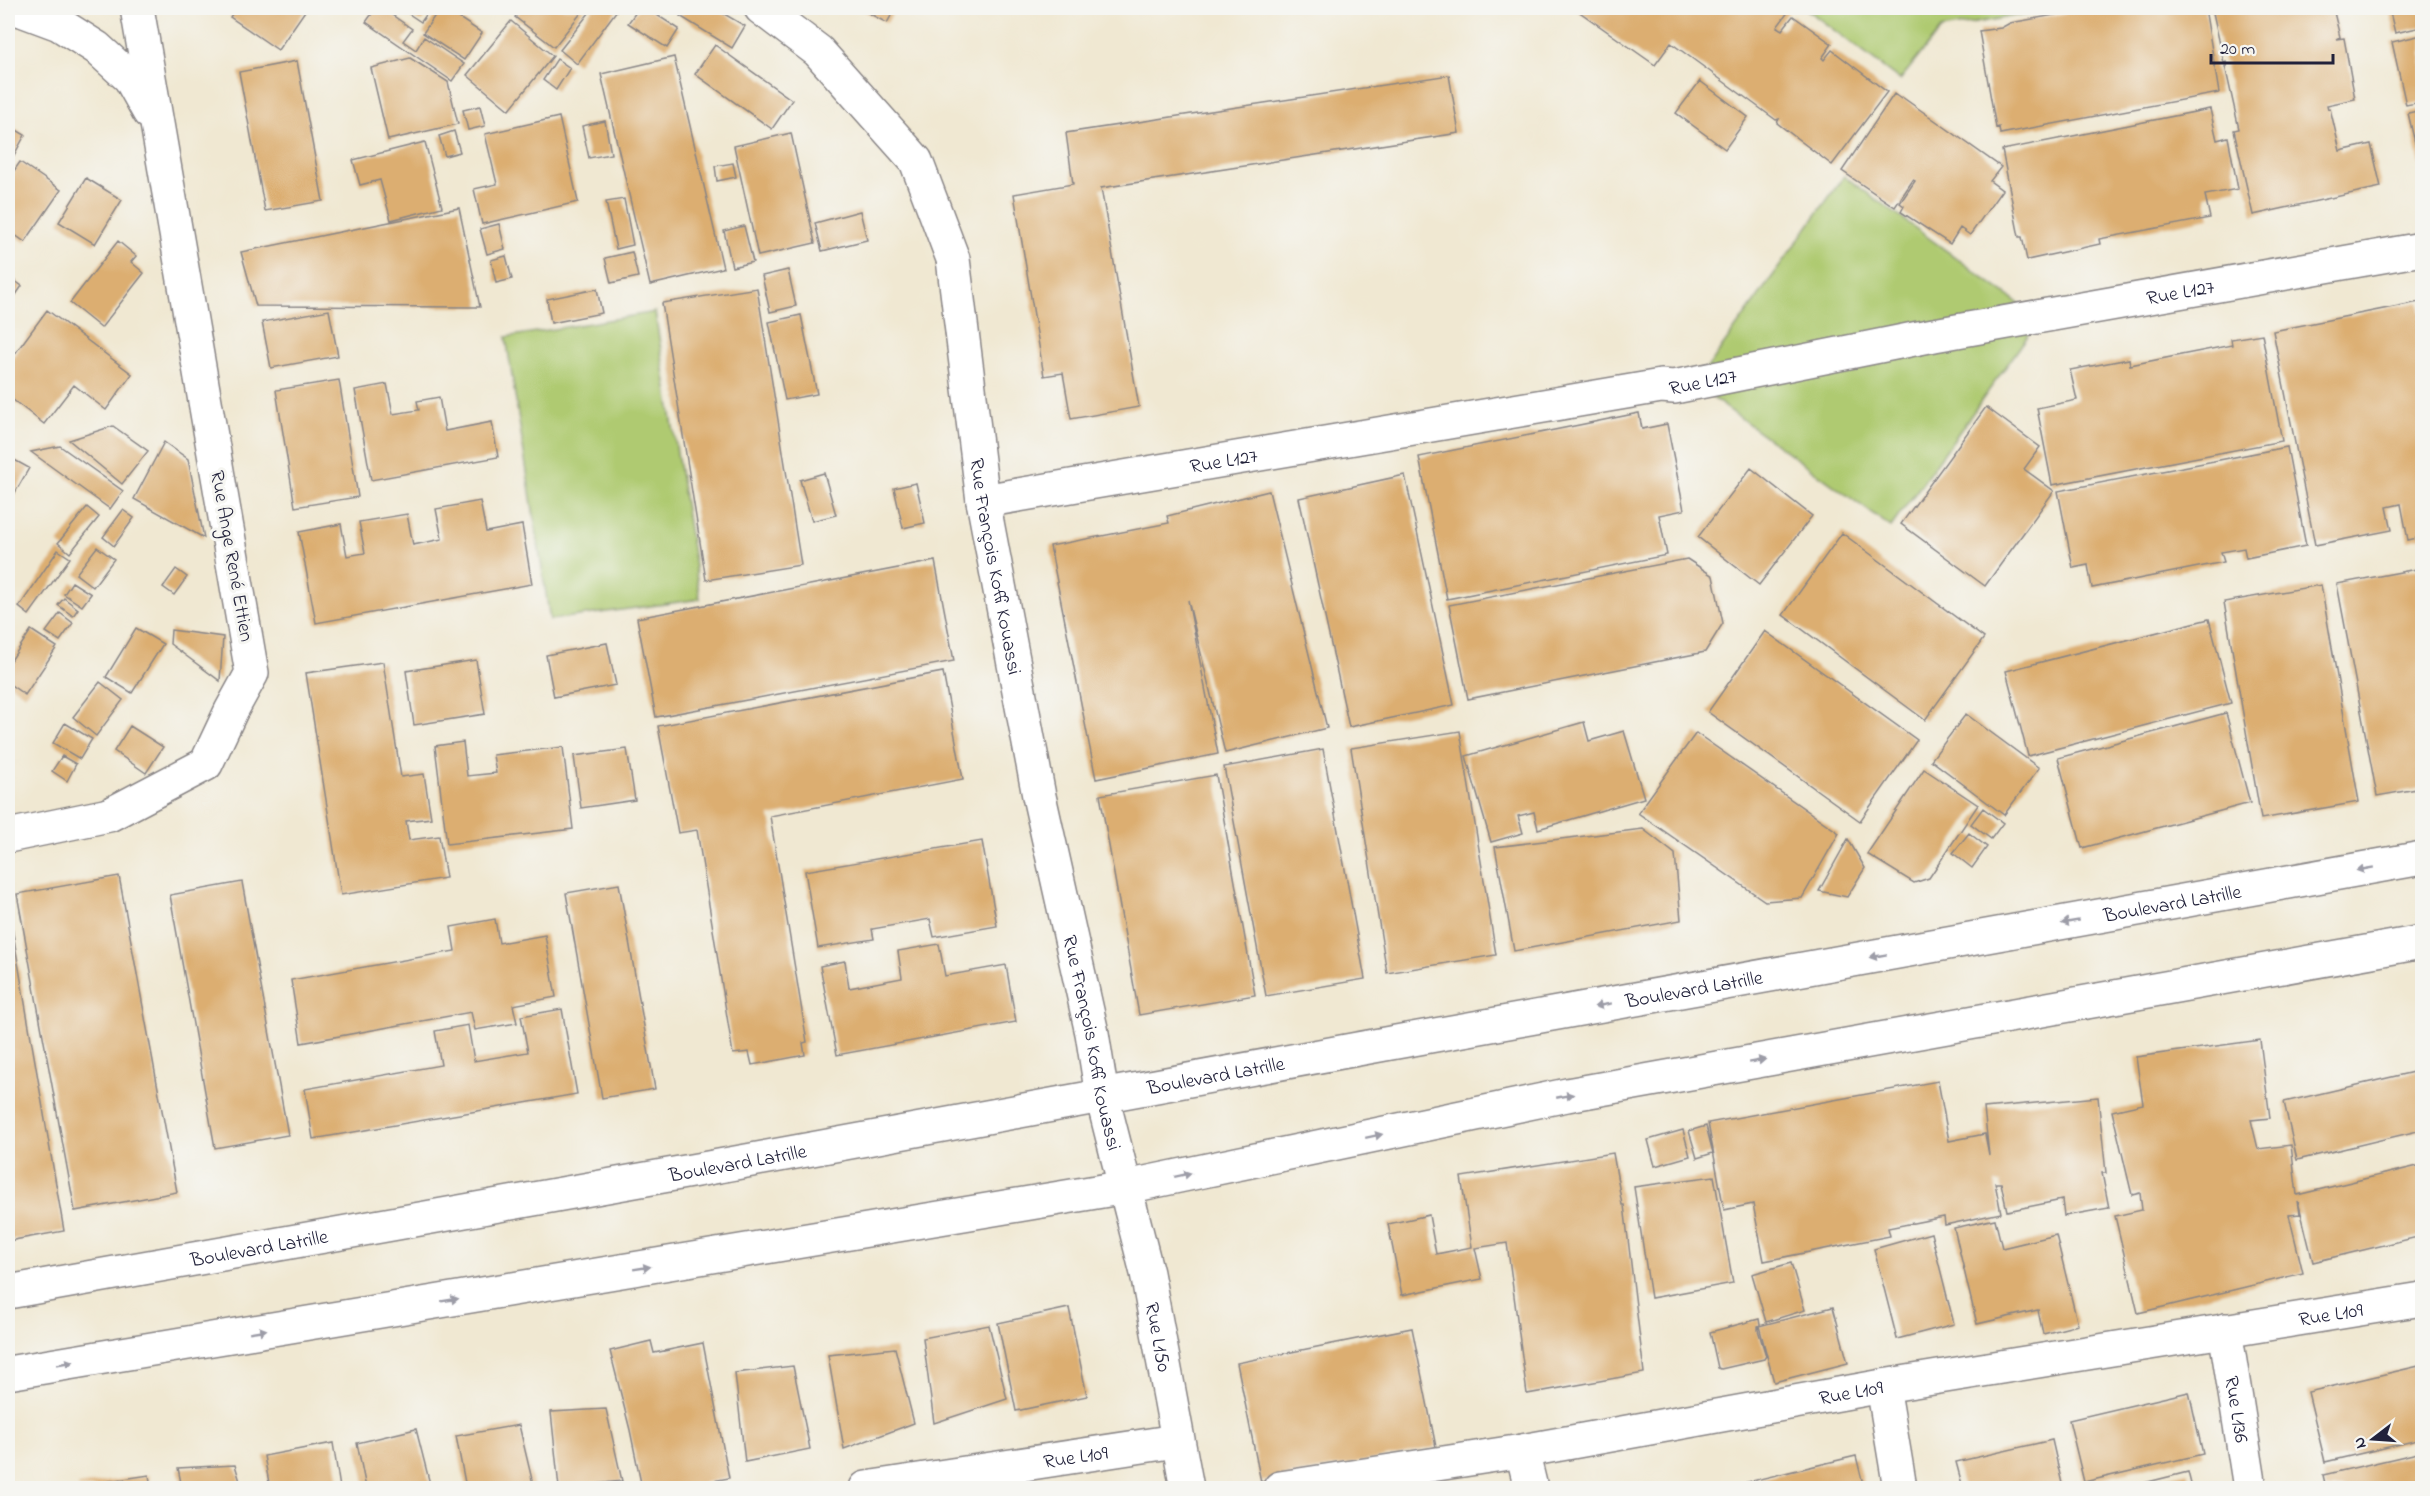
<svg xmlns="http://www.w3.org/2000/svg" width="2430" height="1496" font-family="'Indie Flower',sans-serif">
	<rect width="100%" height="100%" fill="#f6f6f2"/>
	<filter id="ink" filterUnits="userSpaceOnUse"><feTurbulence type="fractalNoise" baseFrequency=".0167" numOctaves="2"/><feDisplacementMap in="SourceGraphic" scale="12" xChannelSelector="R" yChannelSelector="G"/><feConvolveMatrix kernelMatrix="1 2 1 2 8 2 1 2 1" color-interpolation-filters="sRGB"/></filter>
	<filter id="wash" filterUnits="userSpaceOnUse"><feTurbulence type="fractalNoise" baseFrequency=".008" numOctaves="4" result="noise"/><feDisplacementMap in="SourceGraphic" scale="24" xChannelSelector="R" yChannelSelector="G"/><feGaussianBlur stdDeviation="1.35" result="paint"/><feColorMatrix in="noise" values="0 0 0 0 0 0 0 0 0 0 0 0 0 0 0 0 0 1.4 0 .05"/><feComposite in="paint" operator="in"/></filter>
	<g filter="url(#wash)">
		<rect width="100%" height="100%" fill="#f0e8d2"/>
		<path fill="#afca71" stroke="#687656" stroke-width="1.5" d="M 1805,8 L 2061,8 L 1941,29 L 1900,80 Z
			M 1844,176 L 2040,319 L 1891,527 L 1695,385 Z
			M 655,312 L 700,599 L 550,620 L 506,337 Z"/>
		<g id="blocks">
			<path fill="#dcae71" d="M 236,8 L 307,8 L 278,50 L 230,17 Z
				M 376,8 L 382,8 L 412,29 L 403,41 L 416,50 L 424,37 L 464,64 L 452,81 L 366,22 Z
				M 400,8 L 431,8 L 421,22 Z
				M 440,8 L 444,8 L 482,33 L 464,60 L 423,33 Z
				M 522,8 L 585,8 L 554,47 L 515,17 Z
				M 593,8 L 613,8 L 617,10 L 577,64 L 560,50 Z
				M 639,8 L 646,8 L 679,29 L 667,48 L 628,23 Z
				M 686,8 L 714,8 L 745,26 L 732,48 L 680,16 Z
				M 859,8 L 885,8 L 893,12 L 887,23 Z
				M 1574,8 L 1784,8 L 1789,11 L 1777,27 L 1782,30 L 1793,16 L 1832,44 L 1822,58 L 1824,60 L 1832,50 L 1887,92 L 1832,165 L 1777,123 L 1779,119 L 1776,120 L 1671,43 L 1655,65 Z
				M 2093,8 L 2205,8 L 2219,93 L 2000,134 L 1999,127 L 1996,128 L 1979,31 L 2001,28 L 2010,23 Z
				M 2212,8 L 2333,8 L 2340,37 L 2336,39 L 2344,38 L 2355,99 L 2327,105 L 2328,109 L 2330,108 L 2340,151 L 2371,144 L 2381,187 L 2253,215 L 2234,130 L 2239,129 L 2225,66 L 2227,66 L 2226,62 L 2224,63 Z
				M 2389,8 L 2422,8 L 2422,27 L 2395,33 Z
				M 511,21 L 553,56 L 509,110 L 467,75 Z
				M 2422,35 L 2422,102 L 2406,105 L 2392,42 Z
				M 715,45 L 792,100 L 772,129 L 695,74 Z
				M 674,57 L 723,268 L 650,285 L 601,74 Z
				M 410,58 L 448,82 L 458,124 L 388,140 L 371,68 Z
				M 557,59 L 570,68 L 556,90 L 543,80 Z
				M 297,61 L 323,201 L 265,211 L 239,72 Z
				M 1449,75 L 1459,133 L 1101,188 L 1139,407 L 1071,419 L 1063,373 L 1044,376 L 1014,194 L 1073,184 L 1066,133 Z
				M 1700,81 L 1748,117 L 1725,149 L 1676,113 Z
				M 1894,94 L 1901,99 L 1902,97 L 2001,167 L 1990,181 L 2002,190 L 1970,235 L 1960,228 L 1950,244 L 1901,212 L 1904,206 L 1900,203 L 1915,181 L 1913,180 L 1895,207 L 1842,171 Z
				M 480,106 L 485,126 L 468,130 L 463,110 Z
				M 2210,109 L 2217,140 L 2228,137 L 2238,189 L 2205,195 L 2210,218 L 2099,239 L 2100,244 L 2027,260 L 2022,237 L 2019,237 L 2002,150 Z
				M 2422,110 L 2422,173 L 2408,113 Z
				M 559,117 L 578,202 L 482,224 L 474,189 L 497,184 L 485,134 Z
				M 605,121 L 611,154 L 589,158 L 582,126 Z
				M 8,125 L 25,135 L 13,157 L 8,154 Z
				M 454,131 L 460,152 L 445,156 L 439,136 Z
				M 791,133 L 815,243 L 758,256 L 734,146 Z
				M 425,142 L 442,207 L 391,220 L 380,180 L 360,185 L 353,160 Z
				M 20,162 L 61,190 L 25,242 L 8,230 L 8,172 L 11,175 Z
				M 733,163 L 736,177 L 717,181 L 715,166 Z
				M 86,178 L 122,200 L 95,244 L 59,222 Z
				M 624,199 L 633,245 L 616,249 L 606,202 Z
				M 459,208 L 480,307 L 256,306 L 241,252 Z
				M 860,211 L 867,240 L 822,251 L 815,223 Z
				M 499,224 L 505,249 L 487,254 L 480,229 Z
				M 744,226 L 753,262 L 732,267 L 724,231 Z
				M 118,241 L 136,256 L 131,262 L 144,273 L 101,328 L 70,303 Z
				M 632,252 L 638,277 L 611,283 L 605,258 Z
				M 506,256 L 512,279 L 496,283 L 491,260 Z
				M 788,270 L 796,306 L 770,312 L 762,276 Z
				M 8,276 L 22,286 L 11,302 L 8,299 Z
				M 757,288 L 801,565 L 706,580 L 662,303 Z
				M 597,289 L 602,313 L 551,323 L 547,299 Z
				M 2419,302 L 2422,321 L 2422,537 L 2408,540 L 2401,504 L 2387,507 L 2392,530 L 2315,545 L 2273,331 Z
				M 47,310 L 132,374 L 106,410 L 74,385 L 44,424 L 8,396 L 8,363 Z
				M 329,310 L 338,356 L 271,368 L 262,322 Z
				M 801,315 L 817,394 L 785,400 L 769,322 Z
				M 2262,334 L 2282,441 L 2052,485 L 2037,408 L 2077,400 L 2070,370 L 2129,359 L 2130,365 L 2232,345 L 2231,339 Z
				M 339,380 L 358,497 L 295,507 L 276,390 Z
				M 387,384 L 393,414 L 419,410 L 417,401 L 439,397 L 445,431 L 492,422 L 498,457 L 371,480 L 355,390 Z
				M 1986,407 L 2040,447 L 2024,469 L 2054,491 L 1985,586 L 1901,524 Z
				M 1639,413 L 1642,429 L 1667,424 L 1684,510 L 1659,515 L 1667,555 L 1447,599 L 1419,457 Z
				M 113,426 L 148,451 L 122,484 L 69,440 Z
				M 164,442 L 188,459 L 204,538 L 134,499 Z
				M 60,446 L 123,491 L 110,509 L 31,452 Z
				M 2287,447 L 2306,546 L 2246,558 L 2244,548 L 2221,552 L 2224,562 L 2092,588 L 2088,565 L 2073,568 L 2058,491 Z
				M 9,457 L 29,468 L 8,505 L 8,459 Z
				M 1751,468 L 1812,516 L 1759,585 L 1698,537 Z
				M 824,473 L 836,515 L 812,521 L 800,480 Z
				M 1405,475 L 1454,705 L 1349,727 L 1299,498 Z
				M 916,483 L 925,523 L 903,528 L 894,488 Z
				M 1269,491 L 1327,728 L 1225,753 L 1188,600 L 1218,754 L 1096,779 L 1050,546 L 1169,523 L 1167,516 Z
				M 480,501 L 486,532 L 522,525 L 532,584 L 316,623 L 299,532 L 341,524 L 347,556 L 365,553 L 359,522 L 407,514 L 413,545 L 442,539 L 436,509 Z
				M 87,507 L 99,517 L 70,553 L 58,543 Z
				M 123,510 L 134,518 L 114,546 L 103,537 Z
				M 1842,533 L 1984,638 L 1925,720 L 1783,615 Z
				M 97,547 L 114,559 L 93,587 L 76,574 Z
				M 58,550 L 70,558 L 29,615 L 19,607 Z
				M 1687,559 L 1713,576 L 1723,623 L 1705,652 L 1468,699 L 1449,605 Z
				M 935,561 L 954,661 L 656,717 L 637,618 Z
				M 2422,568 L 2422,788 L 2377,796 L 2337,584 Z
				M 176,569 L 187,577 L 174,595 L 163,587 Z
				M 72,582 L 91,594 L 82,606 L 64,594 Z
				M 2321,585 L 2359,802 L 2261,819 L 2224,602 Z
				M 64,598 L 78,609 L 73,616 L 58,605 Z
				M 60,613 L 73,623 L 60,641 L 46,632 Z
				M 2209,619 L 2231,703 L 2028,756 L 2006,671 Z
				M 136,628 L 163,644 L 132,693 L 106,677 Z
				M 31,630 L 57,647 L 25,695 L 8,683 L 8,665 Z
				M 171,630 L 223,637 L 220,681 L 170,644 Z
				M 1765,631 L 1917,740 L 1860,821 L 1708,712 Z
				M 607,643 L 616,685 L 554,697 L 546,655 Z
				M 476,660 L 485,714 L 414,725 L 406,671 Z
				M 383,662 L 401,777 L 424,774 L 431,818 L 406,821 L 409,840 L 439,836 L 446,878 L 341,895 L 306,673 Z
				M 943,672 L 963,779 L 770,816 L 807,1042 L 803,1043 L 805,1055 L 752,1065 L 749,1052 L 733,1054 L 697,830 L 678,833 L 658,726 Z
				M 100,682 L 123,700 L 96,736 L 73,717 Z
				M 2226,713 L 2250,803 L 2082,848 L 2058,758 Z
				M 1966,714 L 2039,768 L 2004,815 L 1931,760 Z
				M 1584,722 L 1589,741 L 1624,731 L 1644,798 L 1538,829 L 1534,812 L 1518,816 L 1523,833 L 1491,842 L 1466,756 Z
				M 65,723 L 92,739 L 80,759 L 53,743 Z
				M 130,726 L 163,747 L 146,773 L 114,751 Z
				M 1460,731 L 1496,955 L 1387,973 L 1351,748 Z
				M 1696,733 L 1839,833 L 1802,898 L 1765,901 L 1638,813 Z
				M 463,742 L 467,776 L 496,773 L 493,755 L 563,747 L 573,829 L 447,844 L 435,746 Z
				M 627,749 L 635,800 L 581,808 L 574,756 Z
				M 1323,749 L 1365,979 L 1266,996 L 1224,767 Z
				M 62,756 L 76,764 L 67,781 L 52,771 Z
				M 1924,769 L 1978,805 L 1929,878 L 1914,883 L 1867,854 Z
				M 1216,775 L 1255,995 L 1139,1015 L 1100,795 Z
				M 1983,808 L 2003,823 L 1991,839 L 1971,824 Z
				M 1643,829 L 1675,854 L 1681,920 L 1514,951 L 1495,847 Z
				M 1969,833 L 1987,847 L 1972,868 L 1953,853 Z
				M 1848,839 L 1865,868 L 1847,897 L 1819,891 Z
				M 982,841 L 997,926 L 934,937 L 930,919 L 872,929 L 874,939 L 818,948 L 805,871 Z
				M 119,876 L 177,1192 L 75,1211 L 17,894 Z
				M 242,882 L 288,1135 L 215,1148 L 170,895 Z
				M 619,884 L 655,1089 L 602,1098 L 566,893 Z
				M 8,904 L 64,1231 L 8,1241 Z
				M 495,919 L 499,943 L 545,935 L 556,997 L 513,1005 L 517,1023 L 475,1030 L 471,1012 L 301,1043 L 291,980 L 455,951 L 451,927 Z
				M 939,944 L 945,976 L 1006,965 L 1016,1022 L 837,1055 L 820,966 L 845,961 L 849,988 L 902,978 L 898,951 Z
				M 562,1009 L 577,1094 L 313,1139 L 305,1089 L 441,1065 L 435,1031 L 468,1025 L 474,1061 L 528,1052 L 521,1016 Z
				M 2260,1040 L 2270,1118 L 2251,1120 L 2258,1149 L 2291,1145 L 2297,1195 L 2422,1165 L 2422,1236 L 2313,1262 L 2298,1201 L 2300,1214 L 2289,1215 L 2303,1273 L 2138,1313 L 2115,1216 L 2142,1210 L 2140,1193 L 2132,1195 L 2112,1111 L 2143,1104 L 2136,1057 Z
				M 2422,1070 L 2422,1130 L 2297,1160 L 2284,1102 Z
				M 1938,1081 L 1949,1141 L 1985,1134 L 1989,1155 L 1984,1108 L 2098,1097 L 2106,1173 L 2102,1173 L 2109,1208 L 2064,1216 L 2062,1200 L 2007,1211 L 2001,1183 L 1995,1183 L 2001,1213 L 1945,1225 L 1944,1217 L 1888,1228 L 1890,1236 L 1764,1261 L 1753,1204 L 1724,1210 L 1708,1123 Z
				M 1706,1126 L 1713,1153 L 1697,1158 L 1689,1131 Z
				M 1683,1130 L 1690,1156 L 1655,1166 L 1648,1140 Z
				M 1613,1153 L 1622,1205 L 1624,1205 L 1644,1373 L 1527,1394 L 1507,1243 L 1475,1248 L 1482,1279 L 1402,1295 L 1388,1224 L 1429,1215 L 1436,1254 L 1472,1247 L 1461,1177 Z
				M 1714,1176 L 1733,1283 L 1651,1298 L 1634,1187 Z
				M 1995,1219 L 2002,1248 L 2056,1235 L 2078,1325 L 2043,1334 L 2038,1310 L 1977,1324 L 1954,1228 Z
				M 1931,1233 L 1954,1324 L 1897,1339 L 1874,1249 Z
				M 1791,1263 L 1805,1310 L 1766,1322 L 1752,1274 Z
				M 1833,1307 L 1848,1363 L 1774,1382 L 1759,1326 Z
				M 1069,1308 L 1087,1396 L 1016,1411 L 998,1323 Z
				M 1759,1319 L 1760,1325 L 1758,1326 L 1758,1330 L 1766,1356 L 1764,1359 L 1721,1369 L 1718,1368 L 1710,1332 Z
				M 989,1325 L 1007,1399 L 934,1423 L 923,1338 Z
				M 1412,1328 L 1436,1447 L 1261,1482 L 1237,1363 Z
				M 651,1341 L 654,1353 L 703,1343 L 729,1478 L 687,1486 L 686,1488 L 642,1488 L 630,1430 L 610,1351 Z
				M 895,1348 L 914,1423 L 844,1449 L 828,1355 Z
				M 793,1366 L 810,1449 L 745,1462 L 735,1373 Z
				M 2419,1366 L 2422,1381 L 2422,1439 L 2325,1462 L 2308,1392 Z
				M 2189,1392 L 2203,1454 L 2084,1482 L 2069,1420 Z
				M 606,1409 L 622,1481 L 559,1488 L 551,1412 Z
				M 519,1425 L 534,1488 L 466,1488 L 456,1436 Z
				M 416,1429 L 431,1488 L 366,1488 L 357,1443 Z
				M 2052,1440 L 2063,1488 L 1963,1488 L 1956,1462 Z
				M 333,1443 L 340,1488 L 270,1488 L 264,1456 Z
				M 2422,1452 L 2422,1488 L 2326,1488 L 2323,1475 Z
				M 1856,1456 L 1864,1488 L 1735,1488 L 1735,1485 Z
				M 235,1465 L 242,1488 L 182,1488 L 178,1468 Z
				M 2188,1472 L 2192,1488 L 2124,1488 Z
				M 149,1475 L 151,1488 L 77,1488 L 77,1486 Z"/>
		</g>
	</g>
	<g filter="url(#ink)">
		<use href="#blocks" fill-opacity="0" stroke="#898586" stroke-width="1.5"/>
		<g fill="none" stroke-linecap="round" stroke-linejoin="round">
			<defs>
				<g id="minor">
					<path d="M 16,8 L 59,24 L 97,48 L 130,78 L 149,112"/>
					<path id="s1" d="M 761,8 L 818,51 L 916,161 L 953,259 L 983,501 L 1039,796 L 1092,1033 L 1102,1096 L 1147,1273 L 1187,1488"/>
					<path id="s2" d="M 983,501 L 1661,386 L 1674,387 L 1934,335 L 2422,249"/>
					<path d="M 8,836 L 109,815 L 206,764 L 231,711 L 252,673 L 137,8"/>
					<path id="s3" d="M 2225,1330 L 2250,1488"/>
					<path d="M 1883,1386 L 1900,1488"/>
					<path d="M 1522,1451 L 1531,1488"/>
					<path id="s4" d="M 866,1488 L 1176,1441"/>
					<path id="s5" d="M 1280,1488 L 1522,1451 L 1883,1386 L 2422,1299"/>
				</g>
				<g id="major">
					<path id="s6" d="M 8,1292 L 708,1168 L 1385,1044 L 2422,858"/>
					<path d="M 8,1373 L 1126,1187 L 1567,1095 L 2422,942"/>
				</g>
			</defs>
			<use href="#minor" stroke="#898586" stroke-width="36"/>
			<use href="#major" stroke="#898586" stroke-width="36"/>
			<use href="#minor" stroke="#fff" stroke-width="33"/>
			<use href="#major" stroke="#fff" stroke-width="33"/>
		</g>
		<defs><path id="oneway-solid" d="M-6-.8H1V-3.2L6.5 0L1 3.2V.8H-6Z" transform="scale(1.5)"/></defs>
		<g fill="#9c9ca7">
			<use href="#oneway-solid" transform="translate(2365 869) rotate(170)"/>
			<use href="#oneway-solid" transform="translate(2070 922) rotate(170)"/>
			<use href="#oneway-solid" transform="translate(1878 956) rotate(170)"/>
			<use href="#oneway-solid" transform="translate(1603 1005) rotate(170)"/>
			<use href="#oneway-solid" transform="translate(1757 1061) rotate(-10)"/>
			<use href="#oneway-solid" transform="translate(1565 1096) rotate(-11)"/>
			<use href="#oneway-solid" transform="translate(1374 1136) rotate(-12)"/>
			<use href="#oneway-solid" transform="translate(1183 1175) rotate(-12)"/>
			<use href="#oneway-solid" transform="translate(642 1268) rotate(-9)"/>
			<use href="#oneway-solid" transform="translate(450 1300) rotate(-9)"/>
			<use href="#oneway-solid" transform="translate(258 1331) rotate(-9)"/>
			<use href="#oneway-solid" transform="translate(65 1363) rotate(-10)"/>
		</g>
	</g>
	<g text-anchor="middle" stroke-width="6" stroke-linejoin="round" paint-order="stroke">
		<g font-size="20" fill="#22223b" stroke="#f6f6f2">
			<text dy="7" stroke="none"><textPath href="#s2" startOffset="1216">Rue L127</textPath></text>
			<text dy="7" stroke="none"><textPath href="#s2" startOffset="730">Rue L127</textPath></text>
			<text dy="7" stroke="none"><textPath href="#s2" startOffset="244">Rue L127</textPath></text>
			<text transform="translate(233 556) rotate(80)" y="7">Rue Ange René Ettien</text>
			<text dy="7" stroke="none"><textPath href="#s1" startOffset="634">Rue François Koffi Kouassi</textPath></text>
			<text dy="7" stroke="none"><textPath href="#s6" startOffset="2199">Boulevard Latrille</textPath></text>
			<text dy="7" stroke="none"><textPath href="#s6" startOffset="1713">Boulevard Latrille</textPath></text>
			<text dy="7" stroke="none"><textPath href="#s1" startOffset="1120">Rue François Koffi Kouassi</textPath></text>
			<text dy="7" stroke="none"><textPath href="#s6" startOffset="1227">Boulevard Latrille</textPath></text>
			<text dy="7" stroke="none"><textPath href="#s6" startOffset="741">Boulevard Latrille</textPath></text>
			<text dy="7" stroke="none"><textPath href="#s6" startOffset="255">Boulevard Latrille</textPath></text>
			<text dy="7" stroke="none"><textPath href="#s5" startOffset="1065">Rue L109</textPath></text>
			<text dy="7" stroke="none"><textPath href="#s1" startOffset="1422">Rue L150</textPath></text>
			<text dy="7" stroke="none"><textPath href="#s5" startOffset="579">Rue L109</textPath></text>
			<text dy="7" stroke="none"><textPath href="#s3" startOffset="80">Rue L136</textPath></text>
			<text dy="7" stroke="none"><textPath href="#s4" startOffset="212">Rue L109</textPath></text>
		</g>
	</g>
	<rect width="2430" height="1496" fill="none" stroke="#f6f6f2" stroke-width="30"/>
	<g transform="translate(2373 1439) rotate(253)" stroke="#f6f6f2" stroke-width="4.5" paint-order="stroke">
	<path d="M0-4.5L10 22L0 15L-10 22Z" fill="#22223b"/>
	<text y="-9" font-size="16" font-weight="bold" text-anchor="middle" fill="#22223b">N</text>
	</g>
	<path d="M2211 54v9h122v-9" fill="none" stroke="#22223b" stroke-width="3"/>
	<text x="2220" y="54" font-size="18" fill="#22223b" stroke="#f6f6f2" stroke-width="4.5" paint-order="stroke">20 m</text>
</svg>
